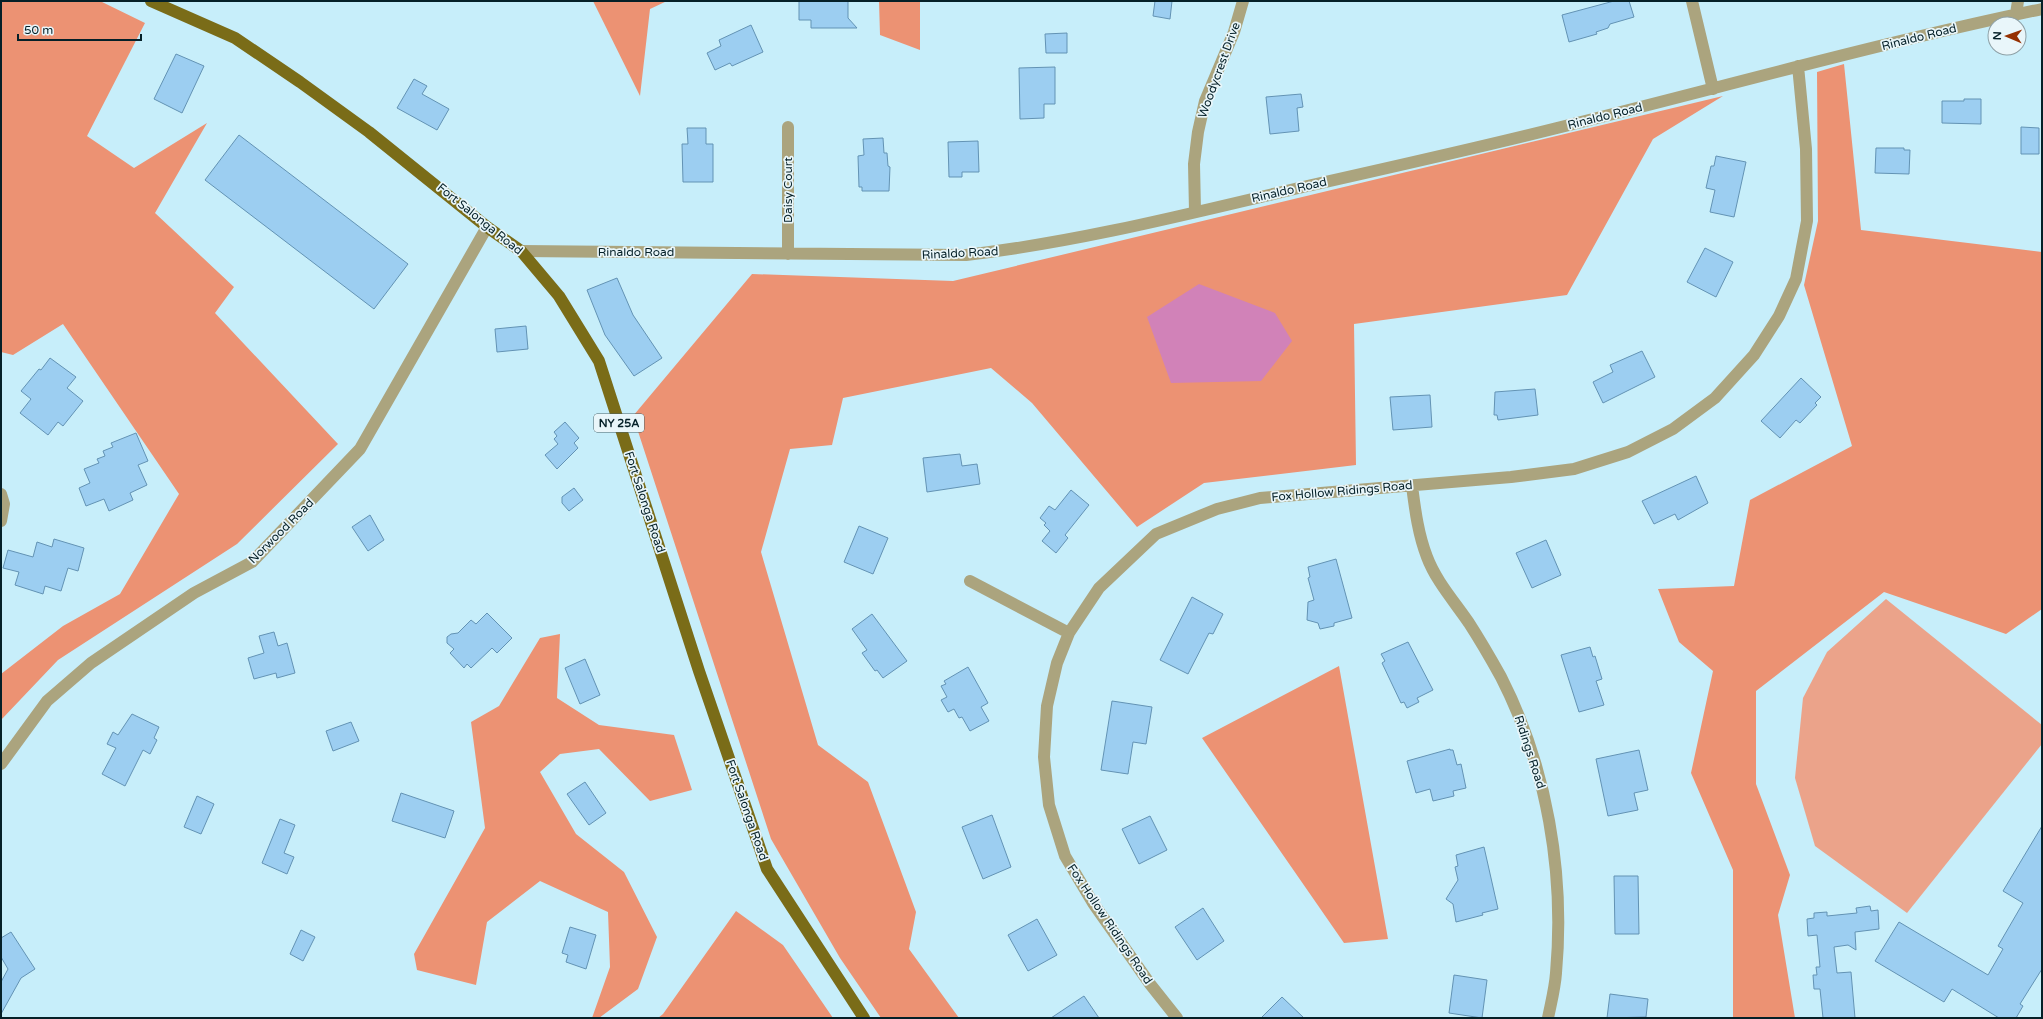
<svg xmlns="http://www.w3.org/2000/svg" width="2043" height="1019" font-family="'Varela Round',sans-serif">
	<rect width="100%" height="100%" fill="#c7eefa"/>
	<path fill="#eba38a" d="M 1886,599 L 2042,725 L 2042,744 L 1907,913 L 1815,846 L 1795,778 L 1803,698 L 1827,652 Z"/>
	<path fill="#ec9273" d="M 1,1 L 100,1 L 145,23 L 87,136 L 134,168 L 207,123 L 155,213 L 234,287 L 215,313 L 338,444 L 237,544 L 58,660 L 1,720 L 1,674 L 63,626 L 120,594 L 179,494 L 63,324 L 13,355 L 1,352 Z
		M 593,1 L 667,1 L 650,9 L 640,96 Z
		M 879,1 L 920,1 L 920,50 L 880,35 Z
		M 1844,64 L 1861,230 L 2042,252 L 2042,609 L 2006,634 L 1884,592 L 1756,691 L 1756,784 L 1790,875 L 1778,915 L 1795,1018 L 1733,1018 L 1733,870 L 1691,773 L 1713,671 L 1679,642 L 1658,589 L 1734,586 L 1750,500 L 1852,446 L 1804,285 L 1818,221 L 1817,72 Z
		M 1723,96 L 1653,139 L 1567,295 L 1354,324 L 1356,465 L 1204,483 L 1137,527 L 1032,403 L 991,368 L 843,398 L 832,445 L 790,449 L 761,552 L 818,745 L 868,782 L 916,912 L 909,949 L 959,1018 L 881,1018 L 840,958 L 771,839 L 633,416 L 752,274 L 953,281 Z
		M 560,634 L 557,698 L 599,725 L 674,735 L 692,790 L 650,801 L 599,749 L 560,754 L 540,772 L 576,834 L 624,872 L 657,937 L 638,989 L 599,1018 L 592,1018 L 610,967 L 608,912 L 540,881 L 487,922 L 476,985 L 417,970 L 414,954 L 485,828 L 471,722 L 499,706 L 540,638 Z
		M 1339,666 L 1388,939 L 1344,943 L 1202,738 Z
		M 736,911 L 783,945 L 833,1018 L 658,1018 L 663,1014 Z"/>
	<path fill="#d182b8" d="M 1199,284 L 1275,313 L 1292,341 L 1261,381 L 1171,383 L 1147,317 Z"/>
	<path fill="#9ccef1" stroke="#6393b4" d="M 799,1 L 848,1 L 848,18 L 857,28 L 811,28 L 811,20 L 799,20 Z
		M 1155,1 L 1172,1 L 1170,19 L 1153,16 Z
		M 1614,1 L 1629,1 L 1634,17 L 1610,24 L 1608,28 L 1596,32 L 1597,34 L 1569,42 L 1562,15 Z
		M 751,25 L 763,52 L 732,66 L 730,63 L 715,70 L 707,53 L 721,46 L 719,40 Z
		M 1067,33 L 1067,53 L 1046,53 L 1045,34 Z
		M 176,54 L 204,66 L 182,113 L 154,99 Z
		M 1055,67 L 1055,104 L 1044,104 L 1044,118 L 1020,119 L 1019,68 Z
		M 414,79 L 427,86 L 422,94 L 449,109 L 437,130 L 397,108 Z
		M 1301,94 L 1303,107 L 1297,108 L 1299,131 L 1270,134 L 1266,97 Z
		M 1964,99 L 1981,99 L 1981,124 L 1942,123 L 1942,101 L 1964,101 Z
		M 2021,127 L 2039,128 L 2039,154 L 2021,154 Z
		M 687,128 L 706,128 L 706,144 L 713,144 L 713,182 L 683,182 L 682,144 L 688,144 Z
		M 239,135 L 408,264 L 374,309 L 205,180 Z
		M 883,138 L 884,153 L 887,153 L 888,166 L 890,167 L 889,191 L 862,191 L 862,187 L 859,187 L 858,156 L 864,155 L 863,139 Z
		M 978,141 L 979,172 L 962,172 L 962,177 L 949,177 L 948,142 Z
		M 1876,148 L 1904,148 L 1904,150 L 1910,150 L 1909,174 L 1875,173 Z
		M 1716,156 L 1746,162 L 1734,217 L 1710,212 L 1715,190 L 1706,188 L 1711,166 L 1714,166 Z
		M 1705,248 L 1733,262 L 1716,297 L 1687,282 Z
		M 617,278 L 633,315 L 662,358 L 634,376 L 605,335 L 587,290 Z
		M 526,326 L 528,349 L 497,352 L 495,329 Z
		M 1642,351 L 1655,377 L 1603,403 L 1593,382 L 1613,372 L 1610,365 Z
		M 50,358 L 76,377 L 67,388 L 83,401 L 63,426 L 58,422 L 48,435 L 20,413 L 31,399 L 21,391 L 39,369 L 41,370 Z
		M 1801,378 L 1821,397 L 1815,403 L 1817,405 L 1800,423 L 1796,420 L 1780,438 L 1761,421 Z
		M 1535,389 L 1538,415 L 1498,420 L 1497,415 L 1494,415 L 1495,392 Z
		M 1430,395 L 1432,427 L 1393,430 L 1390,397 Z
		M 565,422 L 579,438 L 574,443 L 578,448 L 557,469 L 545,455 L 558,444 L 554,439 L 557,436 L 554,432 Z
		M 136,433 L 148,461 L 138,465 L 147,485 L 130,493 L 133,500 L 109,511 L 104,499 L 86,506 L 79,488 L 90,483 L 84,469 L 99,463 L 97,459 L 105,456 L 103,451 L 113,447 L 111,443 Z
		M 960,454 L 962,466 L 977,464 L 980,484 L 927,492 L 923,458 Z
		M 1696,476 L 1708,503 L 1678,520 L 1675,514 L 1654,524 L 1642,501 Z
		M 574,488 L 583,500 L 569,511 L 562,503 L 562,497 Z
		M 1071,490 L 1089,505 L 1065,535 L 1068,538 L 1056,553 L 1042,541 L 1050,531 L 1044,525 L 1046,523 L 1040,518 L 1049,506 L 1055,510 Z
		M 370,515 L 384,540 L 368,551 L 352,527 Z
		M 859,526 L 888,538 L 873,574 L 844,562 Z
		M 54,539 L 84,548 L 78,571 L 68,568 L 61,591 L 45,586 L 43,594 L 15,585 L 19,572 L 3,568 L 8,550 L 33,557 L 37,542 L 52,547 Z
		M 1546,540 L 1561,575 L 1532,588 L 1516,553 Z
		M 1336,559 L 1352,618 L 1334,623 L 1334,626 L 1320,629 L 1318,623 L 1307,620 L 1308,602 L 1314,600 L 1308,578 L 1310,577 L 1308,567 Z
		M 1192,597 L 1223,614 L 1213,634 L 1209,633 L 1188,674 L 1160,660 Z
		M 487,613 L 512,638 L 497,653 L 492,648 L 471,668 L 467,664 L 464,668 L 450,653 L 454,649 L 447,643 L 447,637 L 451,634 L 458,633 L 471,620 L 476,624 Z
		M 872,614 L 907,661 L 883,678 L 877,670 L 875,671 L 862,653 L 867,650 L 852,629 Z
		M 274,632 L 278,646 L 287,643 L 295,673 L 277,678 L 276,673 L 254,679 L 248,658 L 264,653 L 259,636 Z
		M 1408,642 L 1433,690 L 1417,698 L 1419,702 L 1407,708 L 1404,702 L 1401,703 L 1382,663 L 1385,661 L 1381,654 Z
		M 1590,647 L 1593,657 L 1595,656 L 1602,679 L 1596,681 L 1604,705 L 1579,712 L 1561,655 Z
		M 585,659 L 600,695 L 580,704 L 565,668 Z
		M 968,667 L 988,703 L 981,707 L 989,721 L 970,731 L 962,717 L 959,718 L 954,709 L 948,712 L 941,700 L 947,697 L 941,686 L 946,684 L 944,681 Z
		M 1112,701 L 1152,707 L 1146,744 L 1133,742 L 1128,774 L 1101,770 Z
		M 132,714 L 159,727 L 154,738 L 157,740 L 150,754 L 143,750 L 125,786 L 102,774 L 116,748 L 107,744 L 113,732 L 118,735 Z
		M 351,722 L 359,741 L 333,751 L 326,731 Z
		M 1450,749 L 1450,750 L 1453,750 L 1457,765 L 1461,764 L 1466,788 L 1453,791 L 1454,796 L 1433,801 L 1430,789 L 1416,793 L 1407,761 Z
		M 1639,750 L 1648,790 L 1634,793 L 1638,810 L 1608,816 L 1596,759 Z
		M 585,782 L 606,813 L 589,825 L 567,794 Z
		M 401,793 L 454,811 L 445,838 L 392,821 Z
		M 197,796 L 214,804 L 201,834 L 184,827 Z
		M 992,815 L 1011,867 L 983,879 L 962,827 Z
		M 1150,816 L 1167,850 L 1139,864 L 1122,829 Z
		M 280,819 L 295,825 L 284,853 L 294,857 L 287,874 L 262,863 Z
		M 2042,826 L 2042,969 L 2020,1004 L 2023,1006 L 2016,1018 L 1999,1018 L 1952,989 L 1944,1002 L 1875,961 L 1899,922 L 1988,975 L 2003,949 L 1998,946 L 2023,903 L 2003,891 Z
		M 1484,847 L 1498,909 L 1482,913 L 1483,915 L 1456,922 L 1453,904 L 1446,899 L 1458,880 L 1455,867 L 1458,866 L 1456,855 Z
		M 1614,876 L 1638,876 L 1639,934 L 1615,934 Z
		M 1870,906 L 1871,911 L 1878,910 L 1879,929 L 1855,932 L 1856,950 L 1848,945 L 1834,947 L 1837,973 L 1851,972 L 1855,1018 L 1823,1018 L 1820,989 L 1814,989 L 1813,975 L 1817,975 L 1816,967 L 1820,967 L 1817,935 L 1808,936 L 1807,919 L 1814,918 L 1814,913 L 1827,912 L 1827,916 L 1857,913 L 1856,908 Z
		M 1203,908 L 1224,941 L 1197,960 L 1175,927 Z
		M 1037,919 L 1057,955 L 1028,971 L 1008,935 Z
		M 570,927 L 596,935 L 586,969 L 566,962 L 568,955 L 562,953 Z
		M 301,930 L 315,937 L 303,961 L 290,954 Z
		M 11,932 L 35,969 L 21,978 L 1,1014 L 1,982 L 8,969 L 1,957 L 1,938 Z
		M 1454,975 L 1487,980 L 1482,1018 L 1449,1013 Z
		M 1610,994 L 1648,999 L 1646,1017 L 1607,1018 Z
		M 1084,996 L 1099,1018 L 1051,1018 Z
		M 1282,997 L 1304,1018 L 1261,1018 Z"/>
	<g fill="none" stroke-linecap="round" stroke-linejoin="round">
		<path stroke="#aba47e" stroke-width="12" d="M 1692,1 L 1713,89
			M 2016,14 L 2018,1
			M 1195,211 L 1194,164 L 1198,132 L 1205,101 L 1234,32 L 1243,1
			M 521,251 L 966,255 C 1079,242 1192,213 1303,187 C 1388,168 1473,149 1557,128 C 1719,88 1879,43 2042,9
			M 788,254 L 788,127
			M 1412,486 C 1415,509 1418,534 1427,557 C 1436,581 1454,601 1469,623 C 1480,640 1491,659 1501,677 C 1547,767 1565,873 1556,973 C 1555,988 1551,1003 1548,1018
			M 1,494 L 4,504 L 1,521
			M 970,581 L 1069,633
			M 1,764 L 47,701 L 91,663 L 194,593 L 252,562 L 360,449 L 487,227
			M 1177,1018 L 1150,984 L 1093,903 L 1065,856 L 1049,805 L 1044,757 L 1047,706 L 1057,663 L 1069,633 L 1099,588 L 1156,534 L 1217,509 L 1260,498 L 1511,477 L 1574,469 L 1628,452 L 1673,429 L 1715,398 L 1754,355 L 1779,316 L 1796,279 L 1807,221 L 1806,149 L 1798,66"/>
		<path stroke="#7a6c18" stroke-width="12" d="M 151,1 L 235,38 L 300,82 L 369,132 L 487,227 L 521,251 L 559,296 L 599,361 L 699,671 L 767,869 L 864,1018"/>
	</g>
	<g text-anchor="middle" stroke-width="3.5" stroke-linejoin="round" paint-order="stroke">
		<rect fill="#e9f6fa" stroke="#496067" stroke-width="1" x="594" y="414" width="50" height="18" rx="3"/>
		<g font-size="11" font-weight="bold" fill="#052028">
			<text x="619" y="427">NY 25A</text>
		</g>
		<g font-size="12" fill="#052028" stroke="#e9f6fa">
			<text transform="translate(1919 37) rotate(-14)" y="4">Rinaldo Road</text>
			<text transform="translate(1219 70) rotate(-70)" y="4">Woodycrest Drive</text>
			<text transform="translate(1605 116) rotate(-14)" y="4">Rinaldo Road</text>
			<text transform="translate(788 190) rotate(-90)" y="4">Daisy Court</text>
			<text transform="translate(1289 190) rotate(-13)" y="4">Rinaldo Road</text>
			<text transform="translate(480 219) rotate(39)" y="4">Fort Salonga Road</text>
			<text x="636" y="256">Rinaldo Road</text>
			<text transform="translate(960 253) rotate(-3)" y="4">Rinaldo Road</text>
			<text transform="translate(1342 491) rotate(-5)" y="4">Fox Hollow Ridings Road</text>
			<text transform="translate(645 502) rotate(72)" y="4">Fort Salonga Road</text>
			<text transform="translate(281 531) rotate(-45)" y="4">Norwood Road</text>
			<text transform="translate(1530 752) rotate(72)" y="4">Ridings Road</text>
			<text transform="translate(747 810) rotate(71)" y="4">Fort Salonga Road</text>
			<text transform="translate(1110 924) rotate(56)" y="4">Fox Hollow Ridings Road</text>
		</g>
	</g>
	<rect width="2043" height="1019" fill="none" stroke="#052028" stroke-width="4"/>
	<g transform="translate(2007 36) rotate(272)"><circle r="19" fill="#e9f6fa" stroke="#8ea0a6"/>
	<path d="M0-3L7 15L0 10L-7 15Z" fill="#953001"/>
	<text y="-6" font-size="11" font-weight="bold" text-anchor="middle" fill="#052028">N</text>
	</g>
	<path d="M18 34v6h123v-6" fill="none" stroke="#052028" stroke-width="2"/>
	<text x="24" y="34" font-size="12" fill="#052028" stroke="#e9f6fa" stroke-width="3" paint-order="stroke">50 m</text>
</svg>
